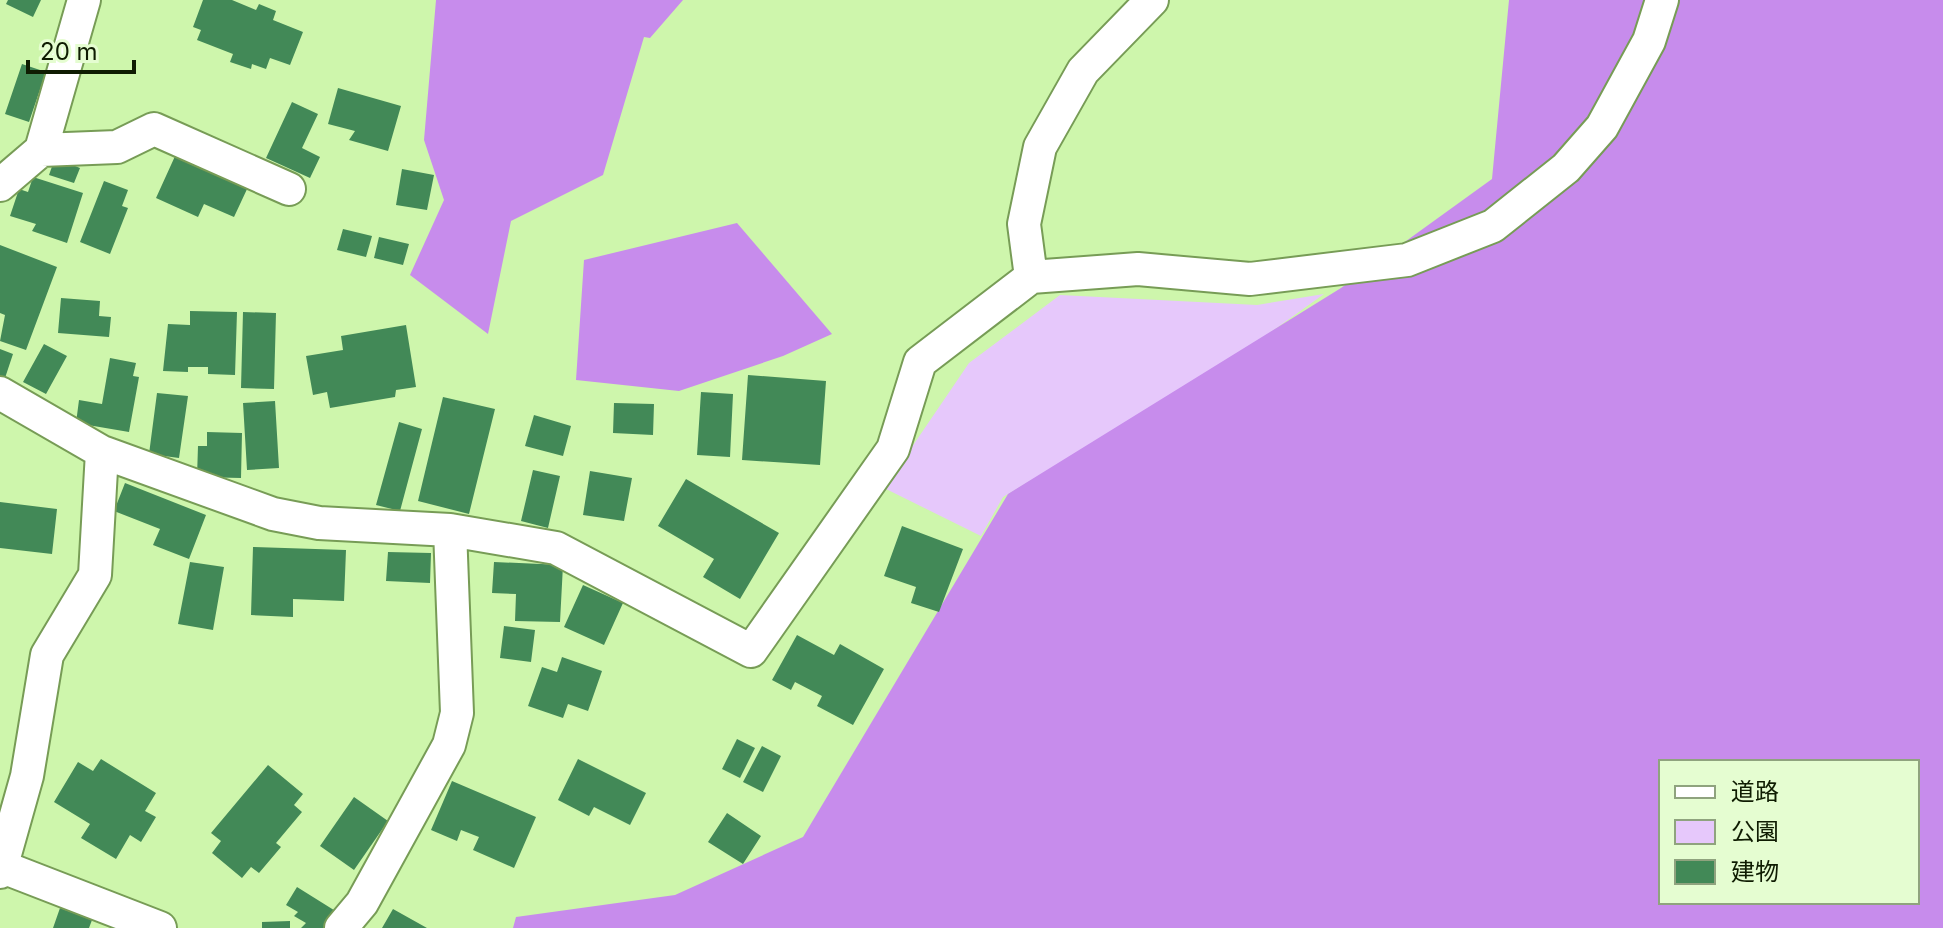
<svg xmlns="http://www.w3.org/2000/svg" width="1943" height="928" font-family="Inter,'Noto Sans JP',sans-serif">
	<rect width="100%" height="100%" fill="#cef6ac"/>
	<path fill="#e6c8fb" d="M 1324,294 L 1214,373 L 1003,497 L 981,536 L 884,488 L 969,363 L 1060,295 L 1257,305 Z"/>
	<path fill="#c78cec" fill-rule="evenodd" d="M 436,0 L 683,0 L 650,38 L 644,37 L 603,175 L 511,221 L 488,334 L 410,275 L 444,200 L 424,140 Z
		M 1509,0 L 1943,0 L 1943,928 L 513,928 L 516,917 L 675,895 L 803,837 L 1008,494 L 1341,288 L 1492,179 ZM 1661,762 L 1917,762 L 1917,902 L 1661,902 Z
		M 737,223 L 832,334 L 783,356 L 679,391 L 576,380 L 584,260 Z"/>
	<path fill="#428957" d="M 8,0 L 41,0 L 33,17 L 6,4 Z
		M 203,0 L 232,0 L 256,10 L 259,4 L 276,11 L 273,20 L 303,32 L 290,65 L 270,58 L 266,69 L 252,64 L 251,69 L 230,62 L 233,54 L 197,40 L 201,30 L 193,27 Z
		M 22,64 L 46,72 L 29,122 L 5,114 Z
		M 338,88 L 401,106 L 388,151 L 349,140 L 355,131 L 328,124 Z
		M 292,102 L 318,114 L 302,148 L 320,157 L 310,178 L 266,158 Z
		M 176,154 L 248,187 L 234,217 L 204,204 L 198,217 L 156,198 Z
		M 55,158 L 80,168 L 74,183 L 49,175 Z
		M 402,169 L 434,175 L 427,210 L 396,205 Z
		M 33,177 L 83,193 L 67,243 L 32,231 L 36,224 L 10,216 L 19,189 L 28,192 Z
		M 104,181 L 128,190 L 122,206 L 128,208 L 110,254 L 80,242 Z
		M 343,229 L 372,236 L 366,257 L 337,250 Z
		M 379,237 L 409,244 L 403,265 L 374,258 Z
		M 0,245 L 57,267 L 26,350 L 0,341 L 5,315 L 0,313 Z
		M 61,298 L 100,301 L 99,316 L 111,317 L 109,337 L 58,333 Z
		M 190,311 L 237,312 L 235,375 L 208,374 L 208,367 L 188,367 L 188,372 L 163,371 L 168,324 L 190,325 Z
		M 243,312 L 276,313 L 274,389 L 241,388 Z
		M 406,325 L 416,387 L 396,390 L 395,397 L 330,408 L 327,392 L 313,395 L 306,356 L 343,350 L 341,336 Z
		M 44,344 L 67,356 L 46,394 L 23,382 Z
		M 0,349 L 13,354 L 4,381 L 0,379 Z
		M 110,358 L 136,363 L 133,376 L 139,377 L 129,432 L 76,423 L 79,400 L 102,404 Z
		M 748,375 L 826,381 L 820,465 L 742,460 Z
		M 701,392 L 733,394 L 730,457 L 697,455 Z
		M 157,393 L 188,396 L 179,458 L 149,454 Z
		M 443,397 L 495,409 L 469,514 L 418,501 Z
		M 275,401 L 279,468 L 247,470 L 243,403 Z
		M 614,403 L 654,404 L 653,435 L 613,433 Z
		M 534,415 L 571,426 L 563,456 L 525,446 Z
		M 399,422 L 422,429 L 400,511 L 376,505 Z
		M 207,432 L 242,433 L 241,478 L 197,477 L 198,446 L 207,446 Z
		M 533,470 L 560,476 L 548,528 L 521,521 Z
		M 590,471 L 632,478 L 624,521 L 583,515 Z
		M 686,479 L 779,533 L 740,599 L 703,577 L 714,559 L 658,526 Z
		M 125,483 L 206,515 L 189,559 L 153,545 L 160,529 L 114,511 Z
		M 0,502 L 57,509 L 52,554 L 0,548 Z
		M 902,526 L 963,549 L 939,612 L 911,603 L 916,587 L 884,576 Z
		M 253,547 L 346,550 L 344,601 L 293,599 L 293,617 L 251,615 Z
		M 388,552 L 431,553 L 430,583 L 386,581 Z
		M 190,562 L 224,567 L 213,630 L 178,624 Z
		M 494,562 L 563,565 L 560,622 L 515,621 L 516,594 L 492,593 Z
		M 583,585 L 623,603 L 604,645 L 564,627 Z
		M 504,626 L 535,630 L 531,662 L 500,658 Z
		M 797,635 L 834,655 L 840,644 L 884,669 L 853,725 L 817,706 L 822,696 L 795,682 L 791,690 L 772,680 Z
		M 562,657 L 602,671 L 588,711 L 568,704 L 563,718 L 528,706 L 542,667 L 557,672 Z
		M 737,739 L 755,748 L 740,778 L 722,769 Z
		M 762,746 L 781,756 L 763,792 L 743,782 Z
		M 101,759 L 156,793 L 145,811 L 156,817 L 141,842 L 130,835 L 116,859 L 81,838 L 90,824 L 54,802 L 78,762 L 93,771 Z
		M 578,759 L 646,793 L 630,825 L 594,807 L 589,816 L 558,800 Z
		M 268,765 L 303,794 L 294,805 L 302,812 L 276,843 L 281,847 L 259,873 L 251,867 L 242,878 L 212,853 L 221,841 L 211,833 Z
		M 452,781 L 536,817 L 514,868 L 473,850 L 479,837 L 461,830 L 457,841 L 431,830 Z
		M 354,797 L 388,821 L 354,870 L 320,846 Z
		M 727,813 L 761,836 L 743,864 L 708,842 Z
		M 297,887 L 337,912 L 327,928 L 301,928 L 306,923 L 294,916 L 298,912 L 286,905 Z
		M 60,908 L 92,920 L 89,928 L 53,928 Z
		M 393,909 L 427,928 L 382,928 Z
		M 290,921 L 290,928 L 262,928 L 262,922 Z"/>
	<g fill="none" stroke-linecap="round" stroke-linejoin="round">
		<defs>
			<path id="street" d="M 41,150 L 84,0
				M 0,185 L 41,150 L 117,147 L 154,129 L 289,189
				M 1031,277 L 1138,269 L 1250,279 L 1407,260 L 1493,226 L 1566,168 L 1602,127 L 1649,41 L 1662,0
				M 0,393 L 102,452 L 273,514 L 319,523 L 450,530 L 556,548 L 751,651 L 893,449 L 920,362 L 1031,277 L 1024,224 L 1040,147 L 1083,71 L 1152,0
				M 0,866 L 160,928
				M 0,872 L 27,776 L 47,655 L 95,575 L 102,452
				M 341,928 L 362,903 L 449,745 L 457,713 L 450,530"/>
		</defs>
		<use href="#street" stroke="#779c56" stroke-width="36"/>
		<use href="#street" stroke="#fff" stroke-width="32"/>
	</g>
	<rect x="1659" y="760" width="260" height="144" fill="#e5fdd1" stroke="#8fa37e" stroke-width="2"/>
	<rect x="1675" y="786" width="40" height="12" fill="#ffffff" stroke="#8fa37e" stroke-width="2"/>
	<text x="1731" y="800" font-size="24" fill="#0f1c02">道路</text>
	<rect x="1675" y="820" width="40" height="24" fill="#e6c8fb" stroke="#8fa37e" stroke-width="2"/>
	<text x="1731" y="840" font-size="24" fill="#0f1c02">公園</text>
	<rect x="1675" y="860" width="40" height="24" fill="#428957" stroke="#8fa37e" stroke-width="2"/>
	<text x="1731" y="880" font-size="24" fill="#0f1c02">建物</text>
	<path d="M28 60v12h106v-12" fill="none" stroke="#0f1c02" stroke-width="4"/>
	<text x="40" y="60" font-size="24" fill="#0f1c02" stroke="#e5fdd1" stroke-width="6" paint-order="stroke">20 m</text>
</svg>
